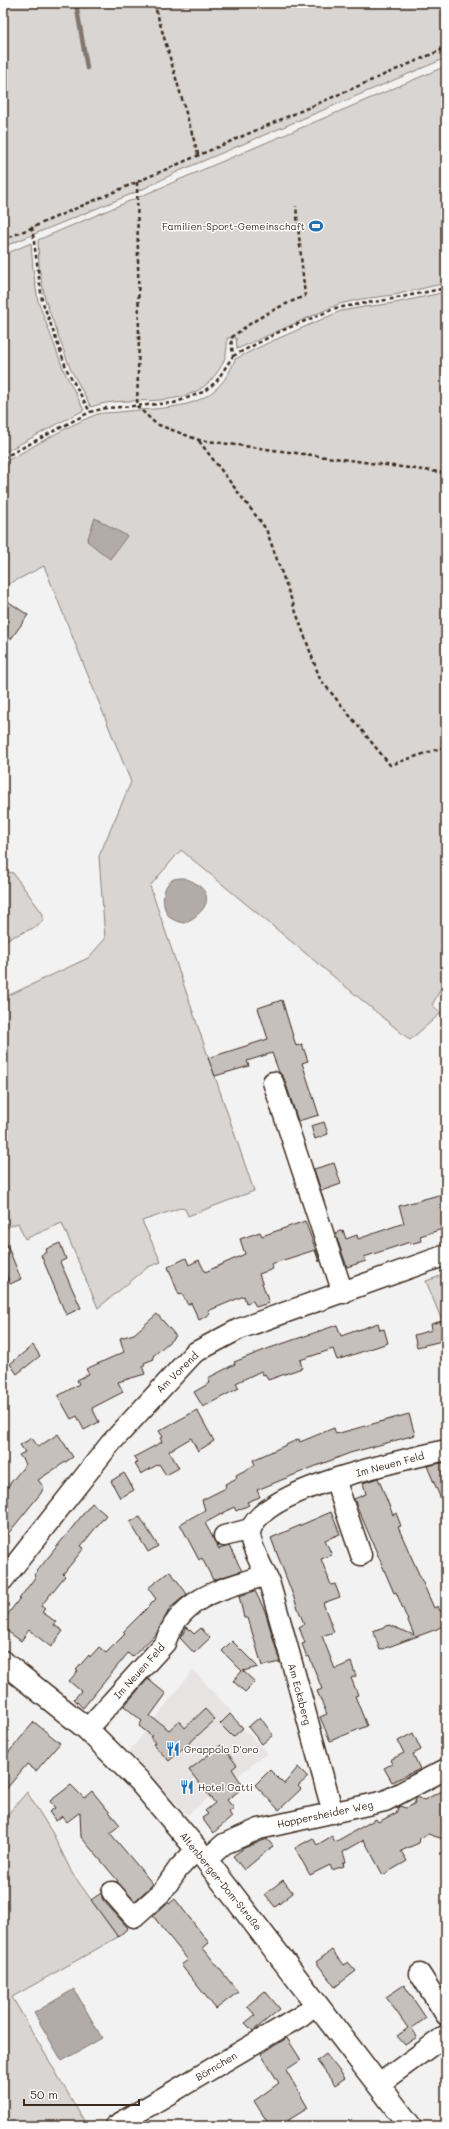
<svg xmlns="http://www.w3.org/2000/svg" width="449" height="2129" font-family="Mali,sans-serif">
	<rect width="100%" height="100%" fill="#f3f2f2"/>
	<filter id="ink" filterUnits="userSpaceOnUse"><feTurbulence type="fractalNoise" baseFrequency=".025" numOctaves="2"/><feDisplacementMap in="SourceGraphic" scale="8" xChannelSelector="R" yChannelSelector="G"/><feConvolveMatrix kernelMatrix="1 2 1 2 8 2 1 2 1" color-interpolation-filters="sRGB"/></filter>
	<g filter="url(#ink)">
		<path fill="#e6e3e2" d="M 193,1670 L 232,1712 L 230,1715 L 267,1753 L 187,1815 L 129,1752 Z"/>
		<path fill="#d8d5d2" stroke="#8a8078" d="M 3,3 L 446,3 L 446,58 L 177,172 L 139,191 L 3,247 Z
			M 446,66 L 446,283 L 394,295 L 362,299 L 339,304 L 237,349 L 236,338 L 227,338 C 228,352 225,362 216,374 C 187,415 129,392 91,407 L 70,368 L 45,299 L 39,268 L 38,240 Z
			M 31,243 L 33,269 L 38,301 L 64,371 L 84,410 L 3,453 L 3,255 Z
			M 446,292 L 446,979 L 432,1005 L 441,1013 L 410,1040 L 181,850 L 150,886 L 254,1191 L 188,1216 L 185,1209 L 180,1208 L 142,1221 L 161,1262 L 148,1267 L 98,1308 L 62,1223 L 25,1239 L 18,1223 L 3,1229 L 3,998 L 88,958 L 105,939 L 99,856 L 131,782 L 44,566 L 3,587 L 3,463 C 33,447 63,428 95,415 C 102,412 111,413 119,412 C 166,406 215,414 235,359 L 270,342 L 341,311 L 364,307 L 395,303 Z
			M 9,872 L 13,873 L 43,914 L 43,920 L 38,926 L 3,941 L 3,876 Z
			M 446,1274 L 446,1331 L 426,1281 Z
			M 27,1792 L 53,1834 L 72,1873 L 118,1937 L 12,1997 L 87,2126 L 3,2126 L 3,1820 Z"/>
		<path fill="#b2aba7" stroke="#827770" d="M 95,518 L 127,536 L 110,559 L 87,541 Z
			M 184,878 C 216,889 212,910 184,923 C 180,922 175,921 172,919 C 161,911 160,888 172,880 C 175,878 180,878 184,878 Z
			M 74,1989 L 102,2038 L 62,2061 L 34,2013 Z"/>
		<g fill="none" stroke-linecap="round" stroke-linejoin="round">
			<path stroke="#827770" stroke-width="4.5" d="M 76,3 L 87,68"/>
		</g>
		<path fill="#c6c0bd" stroke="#3b2a1e" d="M 3,598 L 28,615 L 11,639 L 3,634 Z
			M 282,1000 L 296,1046 L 302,1044 L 308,1061 L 302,1063 L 319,1115 L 298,1121 L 284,1078 L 279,1072 L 272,1053 L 247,1061 L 249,1066 L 215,1076 L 208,1058 L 268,1039 L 258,1008 Z
			M 324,1122 L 328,1134 L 315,1139 L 311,1126 Z
			M 334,1163 L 341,1184 L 321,1191 L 314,1169 Z
			M 442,1194 L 446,1208 L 446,1228 L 420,1236 L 421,1241 L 410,1244 L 410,1242 L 364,1257 L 366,1261 L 347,1267 L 335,1233 L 343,1230 L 346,1239 L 357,1235 L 358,1239 L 404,1223 L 399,1206 Z
			M 305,1221 L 320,1261 L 319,1262 L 315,1250 L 271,1264 L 273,1269 L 259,1274 L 269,1303 L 256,1307 L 253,1301 L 246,1303 L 244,1296 L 208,1311 L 210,1314 L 199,1320 L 191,1303 L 188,1305 L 182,1294 L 179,1295 L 168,1267 L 186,1258 L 189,1265 L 199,1260 L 205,1272 L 245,1254 L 240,1239 L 260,1232 L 262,1236 Z
			M 3,1235 L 21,1279 L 10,1284 L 3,1266 Z
			M 60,1243 L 66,1259 L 60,1262 L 81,1308 L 66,1315 L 41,1255 L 47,1252 L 46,1249 Z
			M 157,1314 L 176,1336 L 153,1356 L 154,1359 L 144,1363 L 145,1366 L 142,1366 L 145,1374 L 118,1382 L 123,1392 L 92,1408 L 99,1422 L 84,1430 L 77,1416 L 71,1419 L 58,1396 L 79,1384 L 77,1380 L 89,1374 L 86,1369 L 124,1352 L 120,1338 L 134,1334 Z
			M 442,1321 L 446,1331 L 446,1340 L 417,1347 L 414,1335 L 432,1330 L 431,1324 Z
			M 378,1323 L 380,1330 L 384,1329 L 388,1343 L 337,1360 L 333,1349 L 300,1360 L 302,1368 L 268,1380 L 265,1374 L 263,1375 L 261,1371 L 236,1383 L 239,1388 L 203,1407 L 194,1392 L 210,1383 L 208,1378 L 235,1364 L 234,1362 L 267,1349 L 337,1325 L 341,1336 Z
			M 33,1345 L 40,1356 L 17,1374 L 10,1364 Z
			M 197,1410 L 214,1441 L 198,1451 L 191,1438 L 169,1451 L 179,1468 L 166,1475 L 159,1464 L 141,1474 L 135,1464 L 138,1463 L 134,1457 L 162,1442 L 160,1438 L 163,1437 L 159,1431 Z
			M 409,1414 L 415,1435 L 350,1453 L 311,1468 L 257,1490 L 260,1497 L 247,1502 L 249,1505 L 236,1511 L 234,1507 L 205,1523 L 219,1549 L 229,1546 L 242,1571 L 213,1580 L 202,1558 L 199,1560 L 180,1524 L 205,1510 L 202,1500 L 226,1488 L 225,1484 L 237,1478 L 236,1475 L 255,1465 L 253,1460 L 299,1439 L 300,1442 L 334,1428 L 336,1434 Z
			M 58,1434 L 73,1457 L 38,1480 L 44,1487 L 41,1493 L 3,1540 L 3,1492 L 26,1464 L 19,1455 L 25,1452 L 20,1445 L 32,1438 L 38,1447 Z
			M 446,1462 L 446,1511 L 427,1466 Z
			M 124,1473 L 134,1490 L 120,1498 L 111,1481 Z
			M 378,1478 L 393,1515 L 396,1513 L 401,1526 L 398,1527 L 434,1608 L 438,1606 L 440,1611 L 443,1610 L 446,1617 L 446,1624 L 437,1629 L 380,1650 L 373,1631 L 389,1625 L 414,1635 L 396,1592 L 394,1593 L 354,1499 L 366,1494 L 363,1483 Z
			M 92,1503 L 106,1515 L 81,1546 L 84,1548 L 63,1574 L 65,1576 L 41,1606 L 45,1609 L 42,1612 L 56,1622 L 54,1625 L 63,1631 L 51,1647 L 29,1630 L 21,1641 L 3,1628 L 3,1621 L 36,1576 L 34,1575 Z
			M 331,1512 L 340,1534 L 325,1540 L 332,1555 L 321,1559 L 331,1585 L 335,1584 L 340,1597 L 323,1603 L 334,1632 L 322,1636 L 335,1669 L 351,1662 L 356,1676 L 351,1678 L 358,1695 L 355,1696 L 367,1726 L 330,1741 L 320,1717 L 327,1714 L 317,1691 L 322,1689 L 309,1656 L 307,1657 L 302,1644 L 305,1643 L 299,1627 L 304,1624 L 271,1538 Z
			M 140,1517 L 158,1546 L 148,1552 L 130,1522 Z
			M 170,1571 L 187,1594 L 170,1608 L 157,1633 L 132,1657 L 128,1653 L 83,1708 L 74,1699 L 81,1691 L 69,1681 L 78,1671 L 76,1670 L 89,1655 L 90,1657 L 99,1647 L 106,1653 L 125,1634 L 123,1632 L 156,1599 L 148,1588 Z
			M 255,1591 L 265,1611 L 280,1662 L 262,1666 L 248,1618 L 244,1618 L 239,1596 Z
			M 187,1627 L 194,1634 L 201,1628 L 210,1638 L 194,1653 L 180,1638 Z
			M 232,1641 L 258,1667 L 243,1671 L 255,1682 L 245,1692 L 233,1681 L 242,1671 L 222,1651 Z
			M 148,1679 L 166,1694 L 150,1716 L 169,1730 L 179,1721 L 185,1728 L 205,1709 L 215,1720 L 169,1761 L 153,1744 L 155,1743 L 150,1737 L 152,1736 L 139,1726 L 142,1721 L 124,1706 Z
			M 230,1714 L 243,1728 L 233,1737 L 220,1724 Z
			M 260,1717 L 273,1735 L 262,1744 L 248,1727 Z
			M 34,1722 L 60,1743 L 36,1771 L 27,1764 L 3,1793 L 3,1759 Z
			M 413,1733 L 421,1750 L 413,1754 L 420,1769 L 392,1782 L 384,1768 L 392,1764 L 390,1760 L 404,1753 L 398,1741 Z
			M 221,1745 L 237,1765 L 232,1769 L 244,1787 L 227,1800 L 234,1808 L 229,1812 L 232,1817 L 213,1833 L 202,1818 L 208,1814 L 205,1811 L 215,1803 L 189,1770 Z
			M 298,1767 L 308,1777 L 298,1786 L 301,1789 L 279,1810 L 255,1785 L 270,1770 L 284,1784 Z
			M 71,1785 L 84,1798 L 92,1791 L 120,1825 L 110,1833 L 153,1884 L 135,1901 L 117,1882 L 118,1881 L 81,1837 L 80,1812 L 67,1822 L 62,1816 L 56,1821 L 49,1812 L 55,1808 L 50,1801 Z
			M 446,1789 L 446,1840 L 428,1834 L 420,1838 L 419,1843 L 401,1851 L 407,1861 L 383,1875 L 364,1840 L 343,1852 L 346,1862 L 343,1863 L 344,1866 L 332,1870 L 330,1865 L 310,1875 L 295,1848 L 313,1838 L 317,1845 L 332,1836 L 335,1842 L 376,1819 L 378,1822 L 396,1813 L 399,1806 L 406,1808 L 414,1804 L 417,1797 L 424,1800 Z
			M 267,1839 L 273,1846 L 244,1870 L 233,1856 L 244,1848 Z
			M 283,1880 L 293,1893 L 275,1907 L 265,1894 Z
			M 101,1893 L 103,1900 L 128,1928 L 118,1937 L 91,1900 Z
			M 175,1899 L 209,1943 L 203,1948 L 238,1992 L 216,2009 L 181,1965 L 188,1960 L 153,1916 L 168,1902 L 169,1904 Z
			M 332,1950 L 343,1965 L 348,1962 L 356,1971 L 335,1987 L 316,1962 Z
			M 404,1985 L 426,2018 L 412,2028 L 417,2037 L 405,2045 L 397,2036 L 408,2028 L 386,1997 Z
			M 265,1991 L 280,2009 L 253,2031 L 245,2023 L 255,2015 L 247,2006 Z
			M 287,2038 L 301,2060 L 286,2070 L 308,2108 L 279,2126 L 270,2126 L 254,2101 L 279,2083 L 261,2054 Z
			M 326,2054 L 345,2078 L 335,2085 L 317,2061 Z"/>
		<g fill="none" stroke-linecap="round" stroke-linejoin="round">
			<defs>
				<path id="minor" d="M 273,1082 L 343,1293
					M 335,1479 L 361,1555
					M 224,1536 L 250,1529
					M 3,1580 L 110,1444 L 194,1353 L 239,1329 L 446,1255
					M 87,1729 L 165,1643 C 181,1595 224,1589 266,1575
					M 333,1813 C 312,1737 292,1661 270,1585 C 266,1571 246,1542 251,1529 C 266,1487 405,1460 446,1450
					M 206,1860 L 224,1844 L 259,1829 L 385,1801 L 446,1769
					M 112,1892 L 134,1917 L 162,1892 L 178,1869 L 197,1849
					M 420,1974 L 446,2015
					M 379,2084 L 446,2035
					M 115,2126 L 301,2016 L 316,2004"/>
				<path id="major" d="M 3,1662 L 87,1729 L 139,1781 L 206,1860 L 410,2126"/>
			</defs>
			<use href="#minor" stroke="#3b2a1e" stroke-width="23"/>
			<use href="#major" stroke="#3b2a1e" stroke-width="25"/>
			<path stroke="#3b2a1e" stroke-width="2.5" stroke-dasharray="4 3" stroke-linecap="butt" d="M 154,3 L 198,154
				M 137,182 L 139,339 L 137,406 L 156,424 L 199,440 L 446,473
				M 32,227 L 42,300 L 67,370 L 90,412
				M 3,240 L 446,48
				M 233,356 L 279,332 L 336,308 L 392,299 L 446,288
				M 199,441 L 266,529 L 320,679 L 390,765 L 441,748 L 446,745
				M 3,458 L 90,412 L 106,408 L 174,403 L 203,392 L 216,382 L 233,356 L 231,338 C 254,319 277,307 305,296 L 296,206"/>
			<use href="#minor" stroke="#fff" stroke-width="20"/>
			<use href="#major" stroke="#fff" stroke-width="22"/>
		</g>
	</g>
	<defs>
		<symbol id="stadium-bare" viewBox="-9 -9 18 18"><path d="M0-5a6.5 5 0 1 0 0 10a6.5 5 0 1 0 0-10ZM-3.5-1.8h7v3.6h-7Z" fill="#1f6fb2" stroke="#fff" stroke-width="2.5" paint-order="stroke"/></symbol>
		<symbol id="restaurant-bare" viewBox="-9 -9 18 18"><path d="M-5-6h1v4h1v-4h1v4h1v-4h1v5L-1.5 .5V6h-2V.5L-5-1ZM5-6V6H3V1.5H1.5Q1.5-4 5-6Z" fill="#1f6fb2" stroke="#fff" stroke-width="2.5" paint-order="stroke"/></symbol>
	</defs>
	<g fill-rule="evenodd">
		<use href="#stadium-bare" x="306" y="216" width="20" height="20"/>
		<use href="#restaurant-bare" x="163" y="1739" width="20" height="20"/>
		<use href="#restaurant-bare" x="177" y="1777" width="20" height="20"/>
	</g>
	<g text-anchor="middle" stroke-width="3" stroke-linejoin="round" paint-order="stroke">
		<g font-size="10" fill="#3b2a1e" stroke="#fff" text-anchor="start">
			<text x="305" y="230" text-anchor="end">Familien-Sport-Gemeinschaft</text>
			<text x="184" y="1753">Grappolo D'oro</text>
			<text x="198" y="1791">Hotel Gatti</text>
		</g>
		<g font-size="10" fill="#3b2a1e" stroke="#fff">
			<text transform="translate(177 1372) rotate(-44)" y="4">Am Vorend</text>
			<text transform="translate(390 1464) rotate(-15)" y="4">Im Neuen Feld</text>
			<text transform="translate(139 1671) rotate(-48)" y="4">Im Neuen Feld</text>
			<text transform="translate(300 1694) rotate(75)" y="4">Am Ecksberg</text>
			<text transform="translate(325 1814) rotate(-12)" y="4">Hoppersheider Weg</text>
			<text transform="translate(221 1881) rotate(51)" y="4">Altenberger-Dom-Straße</text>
			<text transform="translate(216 2066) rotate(-31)" y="4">Börnchen</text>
		</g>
	</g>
	<rect width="449" height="2129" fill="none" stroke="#fff" stroke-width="16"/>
	<rect x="8" y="8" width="433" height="2113" fill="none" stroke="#3b2a1e" stroke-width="1.5" filter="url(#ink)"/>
	<path d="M24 2099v6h115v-6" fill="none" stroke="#3b2a1e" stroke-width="2"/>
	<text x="30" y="2099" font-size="12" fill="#3b2a1e" stroke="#ffffff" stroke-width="3" paint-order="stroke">50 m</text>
</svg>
